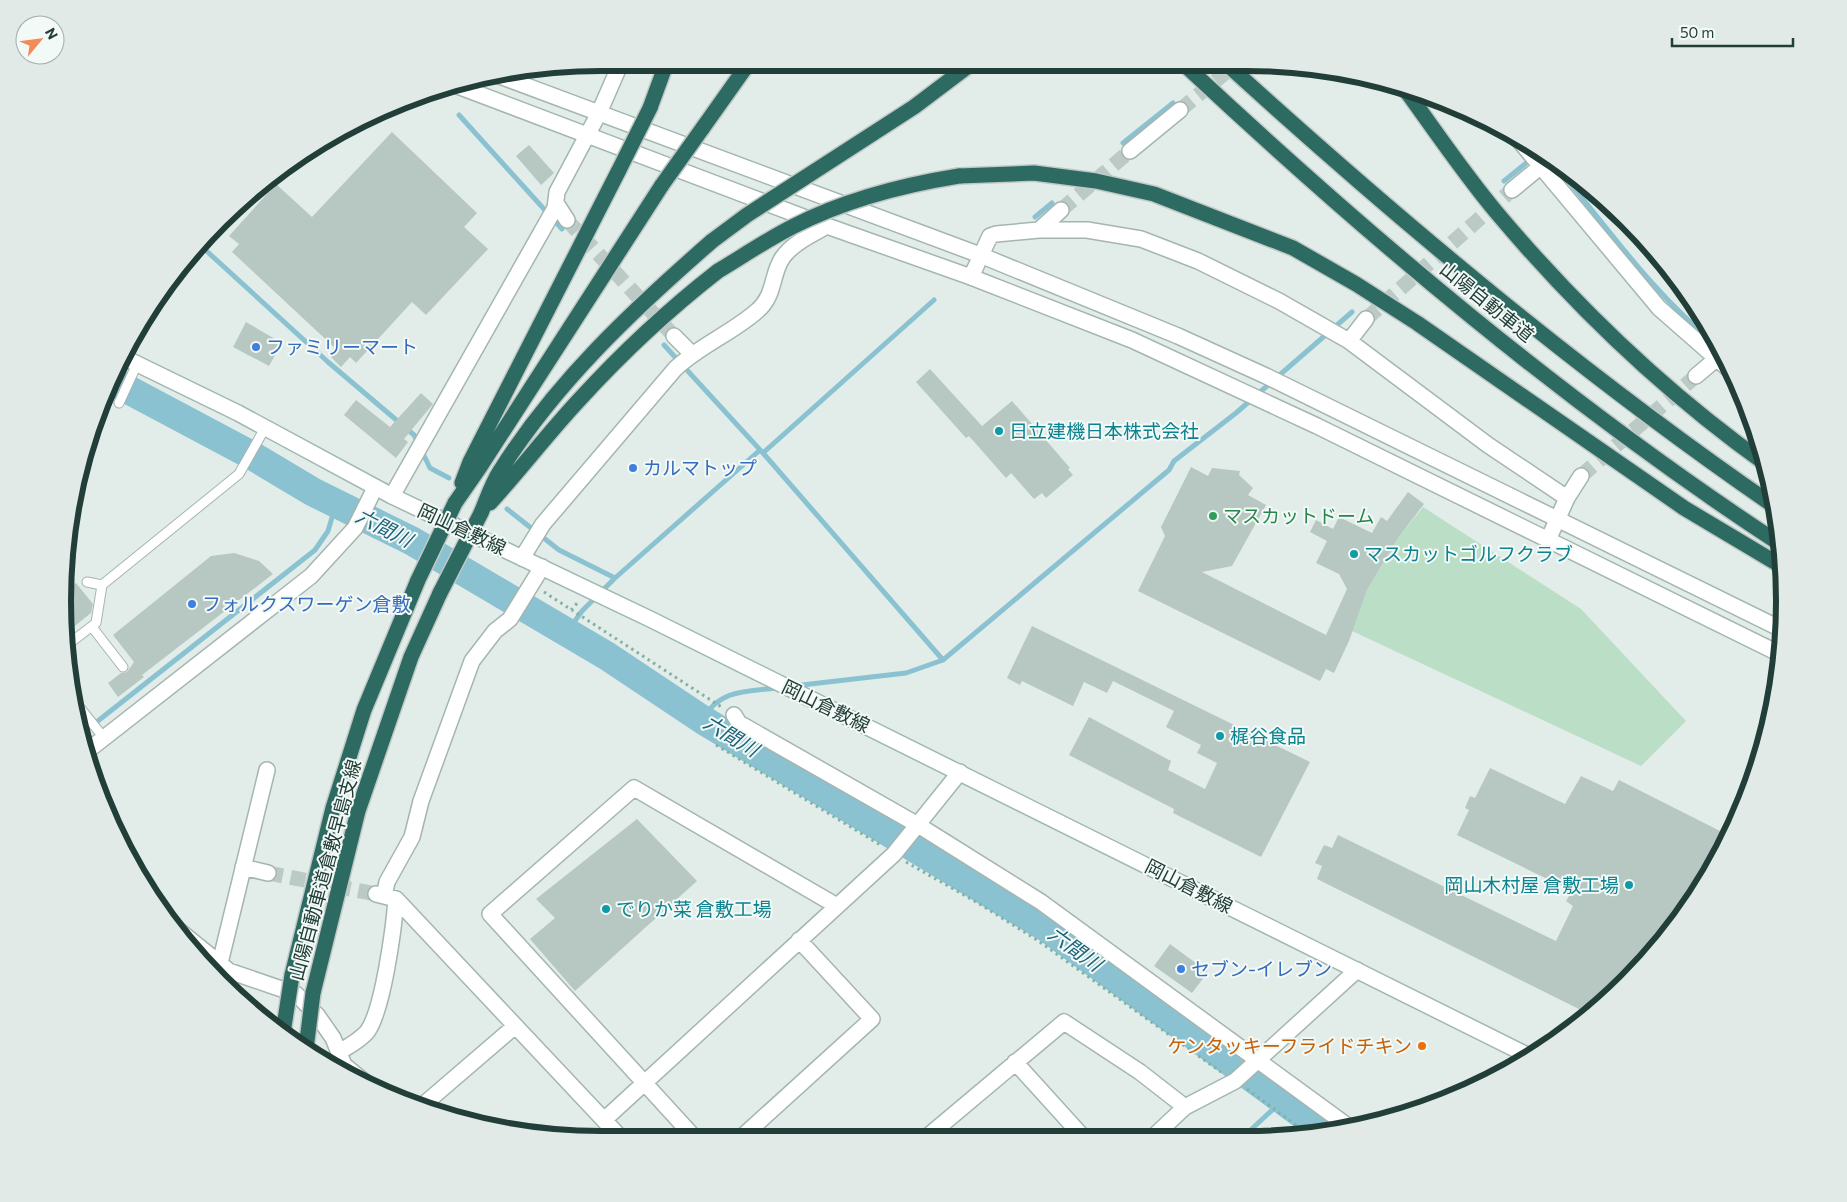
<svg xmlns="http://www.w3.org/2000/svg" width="1847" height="1202" font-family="Commissioner,'Noto Sans JP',sans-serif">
	<rect width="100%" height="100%" fill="#e2ede9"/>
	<path fill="#bbdec7" d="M 1423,507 L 1581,609 L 1686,721 L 1641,766 L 1352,631 L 1367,590 L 1398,538 Z"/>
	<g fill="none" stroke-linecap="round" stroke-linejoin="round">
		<path stroke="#8ac2d2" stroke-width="5" d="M 459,115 L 562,229
			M 1123,143 L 1173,103
			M 1552,161 C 1605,224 1653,295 1718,346
			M 1504,181 L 1541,151
			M 238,205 L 251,193
			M 1035,217 L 1052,203
			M 200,245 L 328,362 L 414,435 L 430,468 L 449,478
			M 664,345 L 763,453 L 943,660
			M 763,453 L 934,300
			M 507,509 L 559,550 L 615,578 L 760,450
			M 567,632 L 582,611 L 615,578
			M 793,686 L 906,673 L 943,660 L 1169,470 L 1174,461 L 1236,413 L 1352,312
			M 703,720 C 717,690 747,691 777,688
			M 80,735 L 315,550 L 328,531 L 336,504
			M 219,979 L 304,1047
			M 1242,1138 L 1283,1100"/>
		<path stroke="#8ac2d2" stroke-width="29" d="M 112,381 L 251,455 L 313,492 L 412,541 L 607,656 L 703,720 L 1047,928 L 1325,1131"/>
	</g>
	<path fill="#b7c7c2" d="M 392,132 L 477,213 L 464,227 L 488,249 L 426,315 L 412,302 L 356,363 L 350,357 L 341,367 L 329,355 L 335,348 L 232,252 L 239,244 L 229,236 L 276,184 L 312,217 Z
		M 529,145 L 554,173 L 541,185 L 516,156 Z
		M 246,322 L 282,343 L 269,366 L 233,347 Z
		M 930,369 L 982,426 L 1012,401 L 1070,468 L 1068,469 L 1073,475 L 1046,498 L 1042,493 L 1034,499 L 1011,473 L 1006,478 L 969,436 L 966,438 L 916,382 Z
		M 421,393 L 433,404 L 404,439 L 408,442 L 396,458 L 344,415 L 356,400 L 390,427 Z
		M 1191,467 L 1208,476 L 1212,468 L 1240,471 L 1239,475 L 1253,488 L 1248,495 L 1266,505 L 1232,566 L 1202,572 L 1326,635 L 1347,589 L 1339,574 L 1316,563 L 1327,541 L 1310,532 L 1316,520 L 1333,529 L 1339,517 L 1372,533 L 1381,517 L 1387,521 L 1408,492 L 1424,504 L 1398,538 L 1367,590 L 1349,641 L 1334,673 L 1326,669 L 1320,681 L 1138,591 L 1165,536 L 1161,527 Z
		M 234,553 L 259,561 L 273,574 L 142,675 L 144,677 L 118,697 L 108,683 L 121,673 L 127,672 L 134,662 L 113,635 L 211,556 Z
		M 76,583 L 93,604 L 91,613 L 66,633 L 64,592 Z
		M 1032,626 L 1310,762 L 1261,857 L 1173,813 L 1174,809 L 1069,755 L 1089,717 L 1171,761 L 1168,770 L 1205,789 L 1217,763 L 1197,753 L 1201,745 L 1166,727 L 1174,711 L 1113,681 L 1107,693 L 1084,682 L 1073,706 L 1022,681 L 1020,685 L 1007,678 Z
		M 1490,768 L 1565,804 L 1581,776 L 1613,791 L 1619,780 L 1724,833 L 1691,901 L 1651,956 L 1589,1014 L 1317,879 L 1322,866 L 1315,863 L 1324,845 L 1332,848 L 1338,835 L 1556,941 L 1573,906 L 1566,901 L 1572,891 L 1457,835 L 1469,810 L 1465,808 L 1470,796 L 1475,798 Z
		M 637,819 L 697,881 L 575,991 L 530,939 L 555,918 L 536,899 Z
		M 1170,944 L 1208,972 L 1192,993 L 1154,966 Z"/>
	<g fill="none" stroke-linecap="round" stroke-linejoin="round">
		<path stroke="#bccac6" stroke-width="15" stroke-dasharray="15 8" stroke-linecap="butt" d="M 1180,110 L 1232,67
			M 1061,210 L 1130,151
			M 567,220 L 674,336
			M 1366,319 L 1512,190
			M 1581,476 L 1696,376
			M 268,873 L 376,894"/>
		<defs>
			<path id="service" d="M 119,403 L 137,364
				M 87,582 L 102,585
				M 92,627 L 123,667
				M 66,646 L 96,623 L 102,585 L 239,474 L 265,428
				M 73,699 L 104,738"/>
			<path id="minor" d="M 1518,139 L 1659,308 L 1732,372
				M 1130,151 L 1180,110
				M 1512,190 L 1551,158
				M 556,203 L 567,220
				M 1039,230 L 1061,210
				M 971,277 L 990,236 L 996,234 L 1039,230 L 1087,230 L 1141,239 L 1198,261 L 1279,301 L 1349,341 L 1488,445 L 1567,498 L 1548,540
				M 674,336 L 692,354
				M 1349,341 L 1366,319
				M 1696,376 L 1722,354
				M 392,496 L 555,208 L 557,192 L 599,113 L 619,67
				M 1567,498 L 1581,476
				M 522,558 L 543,524 L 675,369 C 699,346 732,333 757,311 C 776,295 771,273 783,257 C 793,243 813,234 827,226
				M 734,715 L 739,723 L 918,825 L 1041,902 L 1349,1127
				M 243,867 L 268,873
				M 376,894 L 396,899 L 618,1135
				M 384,896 L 387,882 L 412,837 L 421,801 L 472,661 L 495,631 L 510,619 L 542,567
				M 176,928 L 229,971 L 296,994 L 317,1015 L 333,1038 L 344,1065 L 371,1087
				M 220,963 L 267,770
				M 339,1052 C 349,1046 359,1041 367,1032 C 383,1011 394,927 396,899
				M 1015,1062 L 1083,1137
				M 422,1106 L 515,1026
				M 604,1120 L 894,854 L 960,772
				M 693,1136 L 490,914 L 634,788 L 837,906
				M 743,1136 L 872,1019 L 799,940
				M 927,1137 L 1064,1022 L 1140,1072 L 1185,1107
				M 1152,1138 L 1185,1107 L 1235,1081 L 1357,970"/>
			<path id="tertiary" d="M 497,75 L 980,255 L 1178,336 L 1266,376 L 1781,629
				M 455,85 L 827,226 L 971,277 L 1132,340 L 1317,426 L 1780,654
				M 86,752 L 311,576 L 355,528 L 375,488"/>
			<path id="secondary" d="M 123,357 L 238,413 L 392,496 L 650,619 L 1529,1056"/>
			<path id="motorway" d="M 1187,67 C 1372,240 1568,405 1780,544
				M 1230,67 C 1403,224 1581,373 1774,506
				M 1407,92 C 1436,132 1465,175 1497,213 C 1577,308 1666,393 1767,465
				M 650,108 L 665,67
				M 702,129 L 746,67
				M 959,176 L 1034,173 L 1096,181 L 1154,194 L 1293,248 L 1356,284 L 1417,323 L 1684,508 L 1783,567
				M 462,483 L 470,462 L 619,170
				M 455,503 L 480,467 L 662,185
				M 490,503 C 521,469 549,432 580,399 C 623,352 668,310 718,271
				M 481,513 C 487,499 492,483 500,471 C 556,382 633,310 712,241
				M 292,975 L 333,808 L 364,710 L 418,580
				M 313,993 L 358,811 L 411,657 L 440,593"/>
		</defs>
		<use href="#service" stroke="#a5b5b0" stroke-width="11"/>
		<use href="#minor" stroke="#a5b5b0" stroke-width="18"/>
		<use href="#tertiary" stroke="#a5b5b0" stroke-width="18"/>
		<use href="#secondary" stroke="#a0b8b2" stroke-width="18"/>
		<use href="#motorway" stroke="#c1c9c7" stroke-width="18"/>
		<path stroke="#82b1a5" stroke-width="3" stroke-dasharray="2.5 4" stroke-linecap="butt" d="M 544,592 L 723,708
			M 571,610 L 579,601
			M 716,745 L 882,846
			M 906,862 L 978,903 L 1037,940 L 1221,1072
			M 1247,1089 L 1308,1134"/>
		<use href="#service" stroke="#fff" stroke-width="9"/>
		<use href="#minor" stroke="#fff" stroke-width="15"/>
		<use href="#tertiary" stroke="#fff" stroke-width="15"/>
		<use href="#secondary" stroke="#fff" stroke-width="15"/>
		<use href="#motorway" stroke="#2d6b62" stroke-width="15"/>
		<defs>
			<path id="motorway-bridge" d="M 619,170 L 650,108
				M 662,185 L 702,129
				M 712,241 L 747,215 L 914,107 L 967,67
				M 718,271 C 743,256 768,239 794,226 C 845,200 903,185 959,176
				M 418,580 L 455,503
				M 440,593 L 481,513
				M 283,1033 L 292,975
				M 306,1049 L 313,993"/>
		</defs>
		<use href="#motorway-bridge" stroke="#c1c9c7" stroke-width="18" stroke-linecap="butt"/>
		<use href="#motorway-bridge" stroke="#2d6b62" stroke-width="15"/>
	</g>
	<g fill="#3f7fe0" stroke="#f3f9f6" stroke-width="2">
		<circle cx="256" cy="347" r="5"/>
		<circle cx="633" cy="468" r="5"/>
		<circle cx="192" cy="604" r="5"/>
		<circle cx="1181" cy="969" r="5"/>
	</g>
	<g fill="#0f9aa8" stroke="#f3f9f6" stroke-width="2">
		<circle cx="999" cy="431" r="5"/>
		<circle cx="1354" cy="554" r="5"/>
		<circle cx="1220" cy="736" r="5"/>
		<circle cx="1629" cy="885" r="5"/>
		<circle cx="606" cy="909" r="5"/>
	</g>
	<circle fill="#2e9e5b" stroke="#f3f9f6" stroke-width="2" cx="1213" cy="516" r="5"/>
	<circle fill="#e8710a" stroke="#f3f9f6" stroke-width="2" cx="1422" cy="1046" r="5"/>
	<g text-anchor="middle" stroke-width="4" stroke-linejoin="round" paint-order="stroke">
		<g font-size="19" fill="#223e38" stroke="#f3f9f6">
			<text transform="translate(1487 302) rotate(39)" y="7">山陽自動車道</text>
			<text transform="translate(462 529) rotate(25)" y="7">岡山倉敷線</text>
			<text transform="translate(826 706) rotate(26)" y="7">岡山倉敷線</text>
			<text transform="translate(325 870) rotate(-75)" y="7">山陽自動車道倉敷早島支線</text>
			<text transform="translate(1189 886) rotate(27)" y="7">岡山倉敷線</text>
		</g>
		<g font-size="19" fill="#366cbe" stroke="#f3f9f6" text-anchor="start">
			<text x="266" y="354">ファミリーマート</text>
			<text x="643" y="475">カルマトップ</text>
			<text x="202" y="611">フォルクスワーゲン倉敷</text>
			<text x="1191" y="976">セブン-イレブン</text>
		</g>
		<g font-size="19" fill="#0d838f" stroke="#f3f9f6" text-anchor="start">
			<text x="1009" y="438">日立建機日本株式会社</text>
			<text x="1364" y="561">マスカットゴルフクラブ</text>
			<text x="1230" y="743">梶谷食品</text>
			<text x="1619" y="892" text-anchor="end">岡山木村屋 倉敷工場</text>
			<text x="616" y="916">でりか菜 倉敷工場</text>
		</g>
		<g font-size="19" fill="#27864d" stroke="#f3f9f6" text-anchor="start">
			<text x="1223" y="523">マスカットドーム</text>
		</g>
		<g font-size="19" fill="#c56008" stroke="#f3f9f6" text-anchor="end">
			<text x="1412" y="1053">ケンタッキーフライドチキン</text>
		</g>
		<g font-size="20" font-style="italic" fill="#1b647b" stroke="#f3f9f6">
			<text transform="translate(384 528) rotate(27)" y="7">六間川</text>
			<text transform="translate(731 736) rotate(31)" y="7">六間川</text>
			<text transform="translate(1075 949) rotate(36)" y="7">六間川</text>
		</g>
	</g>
	<path d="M0 0H1847V1202H0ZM601 71H1246A530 530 0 0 1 1776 601V601A530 530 0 0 1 1246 1131H601A530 530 0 0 1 71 601V601A530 530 0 0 1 601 71Z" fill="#e2eae7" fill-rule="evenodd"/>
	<path fill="none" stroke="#223e38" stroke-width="6" d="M601 71H1246A530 530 0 0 1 1776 601V601A530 530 0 0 1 1246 1131H601A530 530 0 0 1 71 601V601A530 530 0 0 1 601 71Z"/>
	<g transform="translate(40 40) rotate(61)"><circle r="24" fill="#f3f9f6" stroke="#9faeaa"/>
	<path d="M0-4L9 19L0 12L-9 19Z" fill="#f38b59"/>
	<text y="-8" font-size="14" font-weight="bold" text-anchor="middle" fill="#223e38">N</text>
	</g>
	<path d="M1672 38v8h121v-8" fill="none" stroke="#223e38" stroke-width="2.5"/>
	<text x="1680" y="38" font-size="15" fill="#223e38" stroke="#f3f9f6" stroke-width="4" paint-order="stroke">50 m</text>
</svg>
